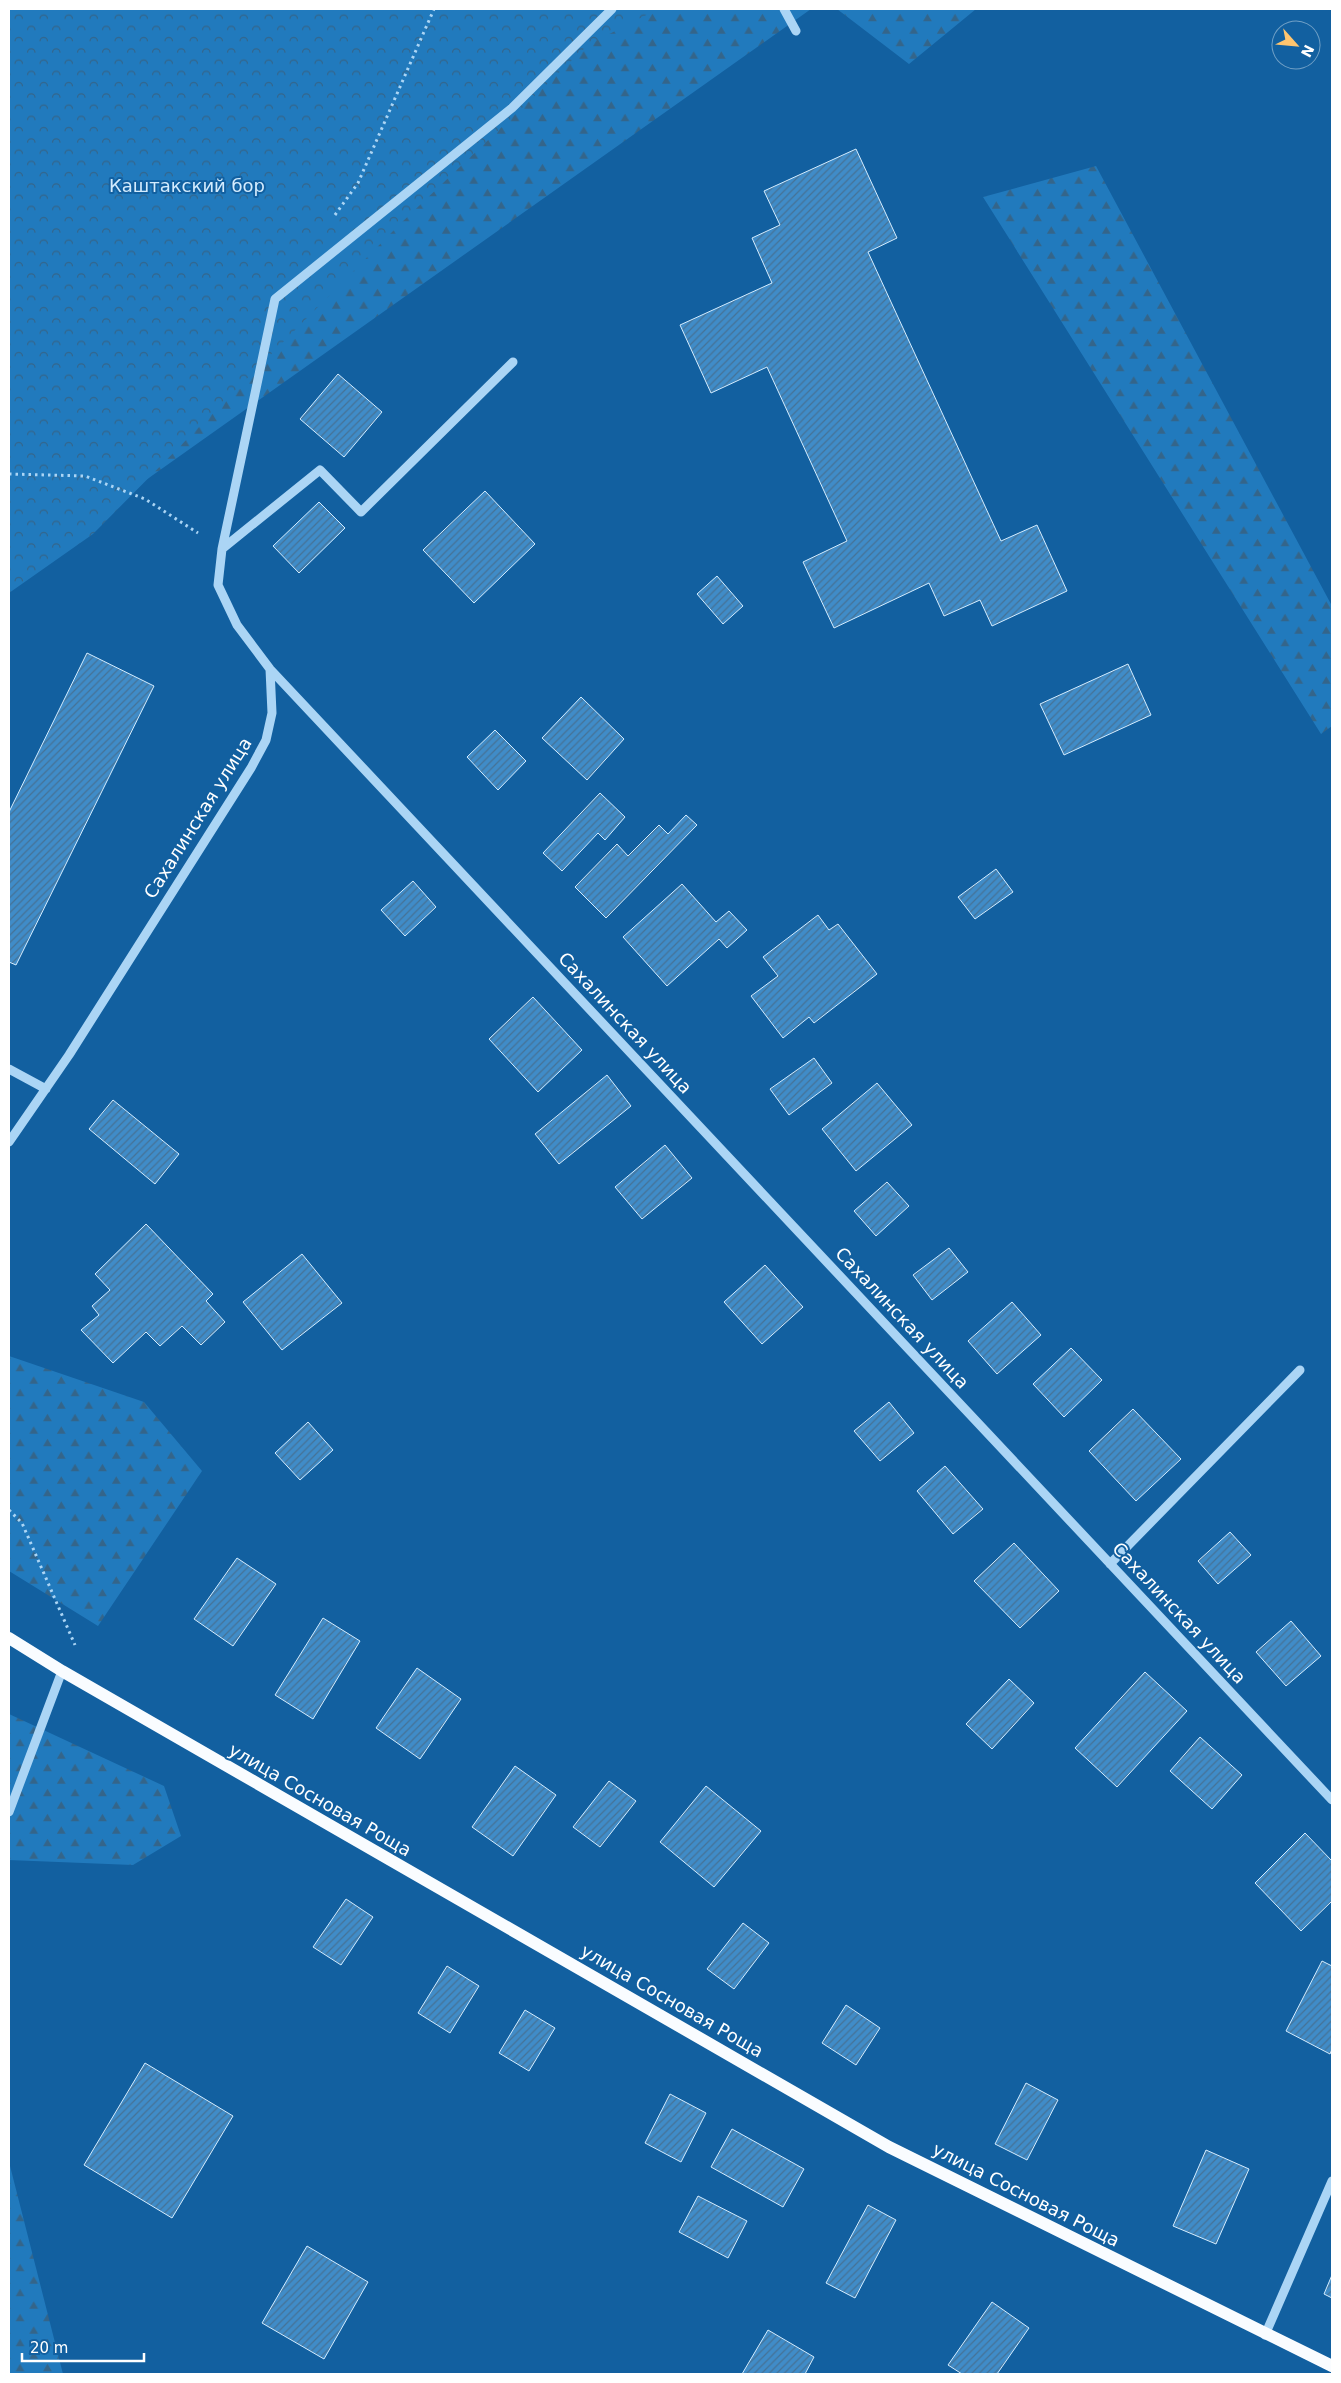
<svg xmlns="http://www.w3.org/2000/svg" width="1341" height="2383" font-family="'DejaVu Sans',sans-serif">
	<defs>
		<pattern id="forest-firs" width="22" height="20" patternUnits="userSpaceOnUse" patternTransform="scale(1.25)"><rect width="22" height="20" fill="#217abd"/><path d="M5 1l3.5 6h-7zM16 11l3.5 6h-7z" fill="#34658a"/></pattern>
		<pattern id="park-crowns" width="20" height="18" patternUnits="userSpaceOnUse" patternTransform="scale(1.25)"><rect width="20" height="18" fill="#217abd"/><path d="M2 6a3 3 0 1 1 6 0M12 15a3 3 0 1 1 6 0" fill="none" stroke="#34658a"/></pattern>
		<pattern id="building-hatch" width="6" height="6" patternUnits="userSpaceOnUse" patternTransform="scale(1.25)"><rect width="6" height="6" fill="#408cc8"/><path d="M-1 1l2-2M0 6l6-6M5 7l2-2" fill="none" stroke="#457296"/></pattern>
	</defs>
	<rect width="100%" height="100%" fill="#1260a0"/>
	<path fill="url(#forest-firs)" d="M 9,9 L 811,9 L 9,577 Z
		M 837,9 L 976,9 L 909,64 Z
		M 1096,166 L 1332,606 L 1332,726 L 1321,734 L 983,197 Z
		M 9,1356 L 144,1402 L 202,1471 L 98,1626 L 9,1571 Z
		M 9,1714 L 164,1786 L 181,1836 L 133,1865 L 9,1860 Z
		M 9,2162 L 63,2374 L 9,2374 Z"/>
	<path fill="url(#park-crowns)" d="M 9,9 L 658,9 L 588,45 L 400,224 L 93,534 L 9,593 Z"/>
	<path fill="url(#building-hatch)" stroke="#d4ecfe" d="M 856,149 L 897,238 L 868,252 L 1001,541 L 1037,525 L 1067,591 L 992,626 L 980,600 L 944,616 L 929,583 L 834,628 L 803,562 L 847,541 L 767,367 L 711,393 L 680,325 L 772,283 L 752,238 L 780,225 L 764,191 Z
		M 338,374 L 382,412 L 344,457 L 300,419 Z
		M 485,491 L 535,544 L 474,603 L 423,550 Z
		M 319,502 L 345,528 L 299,573 L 273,546 Z
		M 717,576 L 743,606 L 723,624 L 697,594 Z
		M 87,653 L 154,686 L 16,965 L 9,962 L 9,812 Z
		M 1128,664 L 1151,715 L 1064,755 L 1040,704 Z
		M 581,697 L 624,739 L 587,780 L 542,738 Z
		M 495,730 L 526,761 L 498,790 L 467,757 Z
		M 600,793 L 625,817 L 605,840 L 598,833 L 562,871 L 543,853 Z
		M 686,815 L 697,825 L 606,918 L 575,887 L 617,844 L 628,856 L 659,825 L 668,834 Z
		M 996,869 L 1013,892 L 975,919 L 958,897 Z
		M 413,881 L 436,907 L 405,936 L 381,910 Z
		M 682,884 L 716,922 L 729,911 L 747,930 L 727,948 L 719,939 L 667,986 L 623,937 Z
		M 818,915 L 829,930 L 838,924 L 877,974 L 814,1023 L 809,1017 L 783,1038 L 751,996 L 778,976 L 763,957 Z
		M 533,997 L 582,1050 L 538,1092 L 489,1039 Z
		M 814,1058 L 832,1083 L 789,1115 L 770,1089 Z
		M 607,1075 L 631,1106 L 559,1164 L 535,1134 Z
		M 877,1083 L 912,1125 L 856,1171 L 822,1129 Z
		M 113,1100 L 179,1154 L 155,1184 L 89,1129 Z
		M 665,1145 L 692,1178 L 642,1219 L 615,1187 Z
		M 887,1182 L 909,1206 L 876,1236 L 854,1211 Z
		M 146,1224 L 213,1294 L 206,1301 L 225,1322 L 201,1345 L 182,1326 L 160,1346 L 146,1332 L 113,1363 L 81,1330 L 99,1315 L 92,1306 L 110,1290 L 95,1274 Z
		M 949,1248 L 968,1272 L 932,1300 L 913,1275 Z
		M 302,1254 L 342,1303 L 282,1350 L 243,1302 Z
		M 765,1265 L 803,1307 L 762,1344 L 724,1302 Z
		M 1012,1302 L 1041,1335 L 997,1374 L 968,1341 Z
		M 1071,1348 L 1102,1380 L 1064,1417 L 1033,1384 Z
		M 889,1402 L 914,1433 L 880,1461 L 854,1431 Z
		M 1133,1409 L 1181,1459 L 1136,1501 L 1089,1451 Z
		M 308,1422 L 333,1450 L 300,1480 L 275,1453 Z
		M 945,1466 L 983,1509 L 953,1534 L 917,1491 Z
		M 1230,1532 L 1251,1555 L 1218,1584 L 1198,1561 Z
		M 1014,1543 L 1059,1591 L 1020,1628 L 974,1581 Z
		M 237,1558 L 276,1584 L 233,1646 L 194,1619 Z
		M 323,1618 L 360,1641 L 313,1719 L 275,1695 Z
		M 1291,1621 L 1321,1656 L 1286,1686 L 1256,1652 Z
		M 417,1668 L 461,1699 L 420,1759 L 376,1728 Z
		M 1145,1672 L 1187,1711 L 1117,1787 L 1075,1748 Z
		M 1009,1679 L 1034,1703 L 992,1749 L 966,1724 Z
		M 1200,1737 L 1242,1775 L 1212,1809 L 1170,1771 Z
		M 515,1766 L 556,1795 L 513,1856 L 472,1827 Z
		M 609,1781 L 636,1801 L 600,1847 L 573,1827 Z
		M 706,1786 L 761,1831 L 714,1887 L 660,1842 Z
		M 1305,1833 L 1332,1861 L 1332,1901 L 1301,1931 L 1255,1883 Z
		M 346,1899 L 373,1917 L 341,1965 L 313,1947 Z
		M 743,1923 L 769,1943 L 734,1989 L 707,1969 Z
		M 1322,1961 L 1332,1966 L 1332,2049 L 1330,2054 L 1286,2031 Z
		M 447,1966 L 479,1986 L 450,2033 L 418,2013 Z
		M 846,2005 L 880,2028 L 856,2065 L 822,2043 Z
		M 525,2010 L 555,2028 L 529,2071 L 499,2053 Z
		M 145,2063 L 233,2116 L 172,2218 L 84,2165 Z
		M 1026,2083 L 1058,2100 L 1027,2160 L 995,2144 Z
		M 670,2094 L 706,2113 L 681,2162 L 645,2143 Z
		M 732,2129 L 804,2169 L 783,2207 L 711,2167 Z
		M 1206,2150 L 1249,2169 L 1216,2244 L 1173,2226 Z
		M 698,2196 L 747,2221 L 728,2258 L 679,2232 Z
		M 868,2205 L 896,2220 L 855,2298 L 826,2283 Z
		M 307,2246 L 368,2282 L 324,2359 L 262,2323 Z
		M 1332,2275 L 1332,2298 L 1324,2294 Z
		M 992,2302 L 1029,2328 L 997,2374 L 962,2374 L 948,2365 Z
		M 768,2330 L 814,2357 L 805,2374 L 742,2374 Z"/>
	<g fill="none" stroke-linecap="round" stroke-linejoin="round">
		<path stroke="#abd5f5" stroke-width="3" stroke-dasharray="2.5 4" stroke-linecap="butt" d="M 335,215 L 358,183 L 434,9
			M 9,474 L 85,476 L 145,499 L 198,533
			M 9,1510 L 22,1523 L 75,1645"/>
		<path stroke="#abd5f5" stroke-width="9" d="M 784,9 L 796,31
			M 513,362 L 361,512 L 320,470 L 222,549 L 218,585 L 237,625 L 270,669 L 1332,1800
			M 222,549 L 275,299 L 512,108 L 612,9
			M 9,1069 L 46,1089
			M 9,1142 L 69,1055 L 251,768 L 266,740 L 272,713 L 270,669
			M 1110,1564 L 1300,1370
			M 9,1812 L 62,1671
			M 1265,2335 L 1332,2181"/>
		<path stroke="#f9fcff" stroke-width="12" d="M 9,1638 L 62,1671 L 889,2147 L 1332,2366"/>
	</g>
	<g text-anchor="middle" stroke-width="4" stroke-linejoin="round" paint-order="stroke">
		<g font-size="18" fill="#d4ecfe" stroke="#1260a0">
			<text x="187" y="192">Каштакский бор</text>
		</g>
		<g font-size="18" fill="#fff" stroke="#1260a0">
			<text transform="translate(198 818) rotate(-58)" y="6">Сахалинская улица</text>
			<text transform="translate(625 1023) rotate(47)" y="6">Сахалинская улица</text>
			<text transform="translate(902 1318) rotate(47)" y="6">Сахалинская улица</text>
			<text transform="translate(1179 1613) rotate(47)" y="6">Сахалинская улица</text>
			<text transform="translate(320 1800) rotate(30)" y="6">улица Сосновая Роща</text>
			<text transform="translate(672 2001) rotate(30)" y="6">улица Сосновая Роща</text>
			<text transform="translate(1026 2195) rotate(27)" y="6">улица Сосновая Роща</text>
		</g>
	</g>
	<rect width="1341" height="2383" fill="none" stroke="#ffffff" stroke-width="20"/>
	<g transform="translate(1296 45) rotate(117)"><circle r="24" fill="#1260a0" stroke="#71a0c6"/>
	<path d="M0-4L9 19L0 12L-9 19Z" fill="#ffc56f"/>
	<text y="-8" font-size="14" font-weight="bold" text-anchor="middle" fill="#ffffff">N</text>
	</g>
	<path d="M22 2353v8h122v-8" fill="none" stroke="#ffffff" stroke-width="2.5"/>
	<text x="30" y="2353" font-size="15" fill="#ffffff" stroke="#1260a0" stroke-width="4" paint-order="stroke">20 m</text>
</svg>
